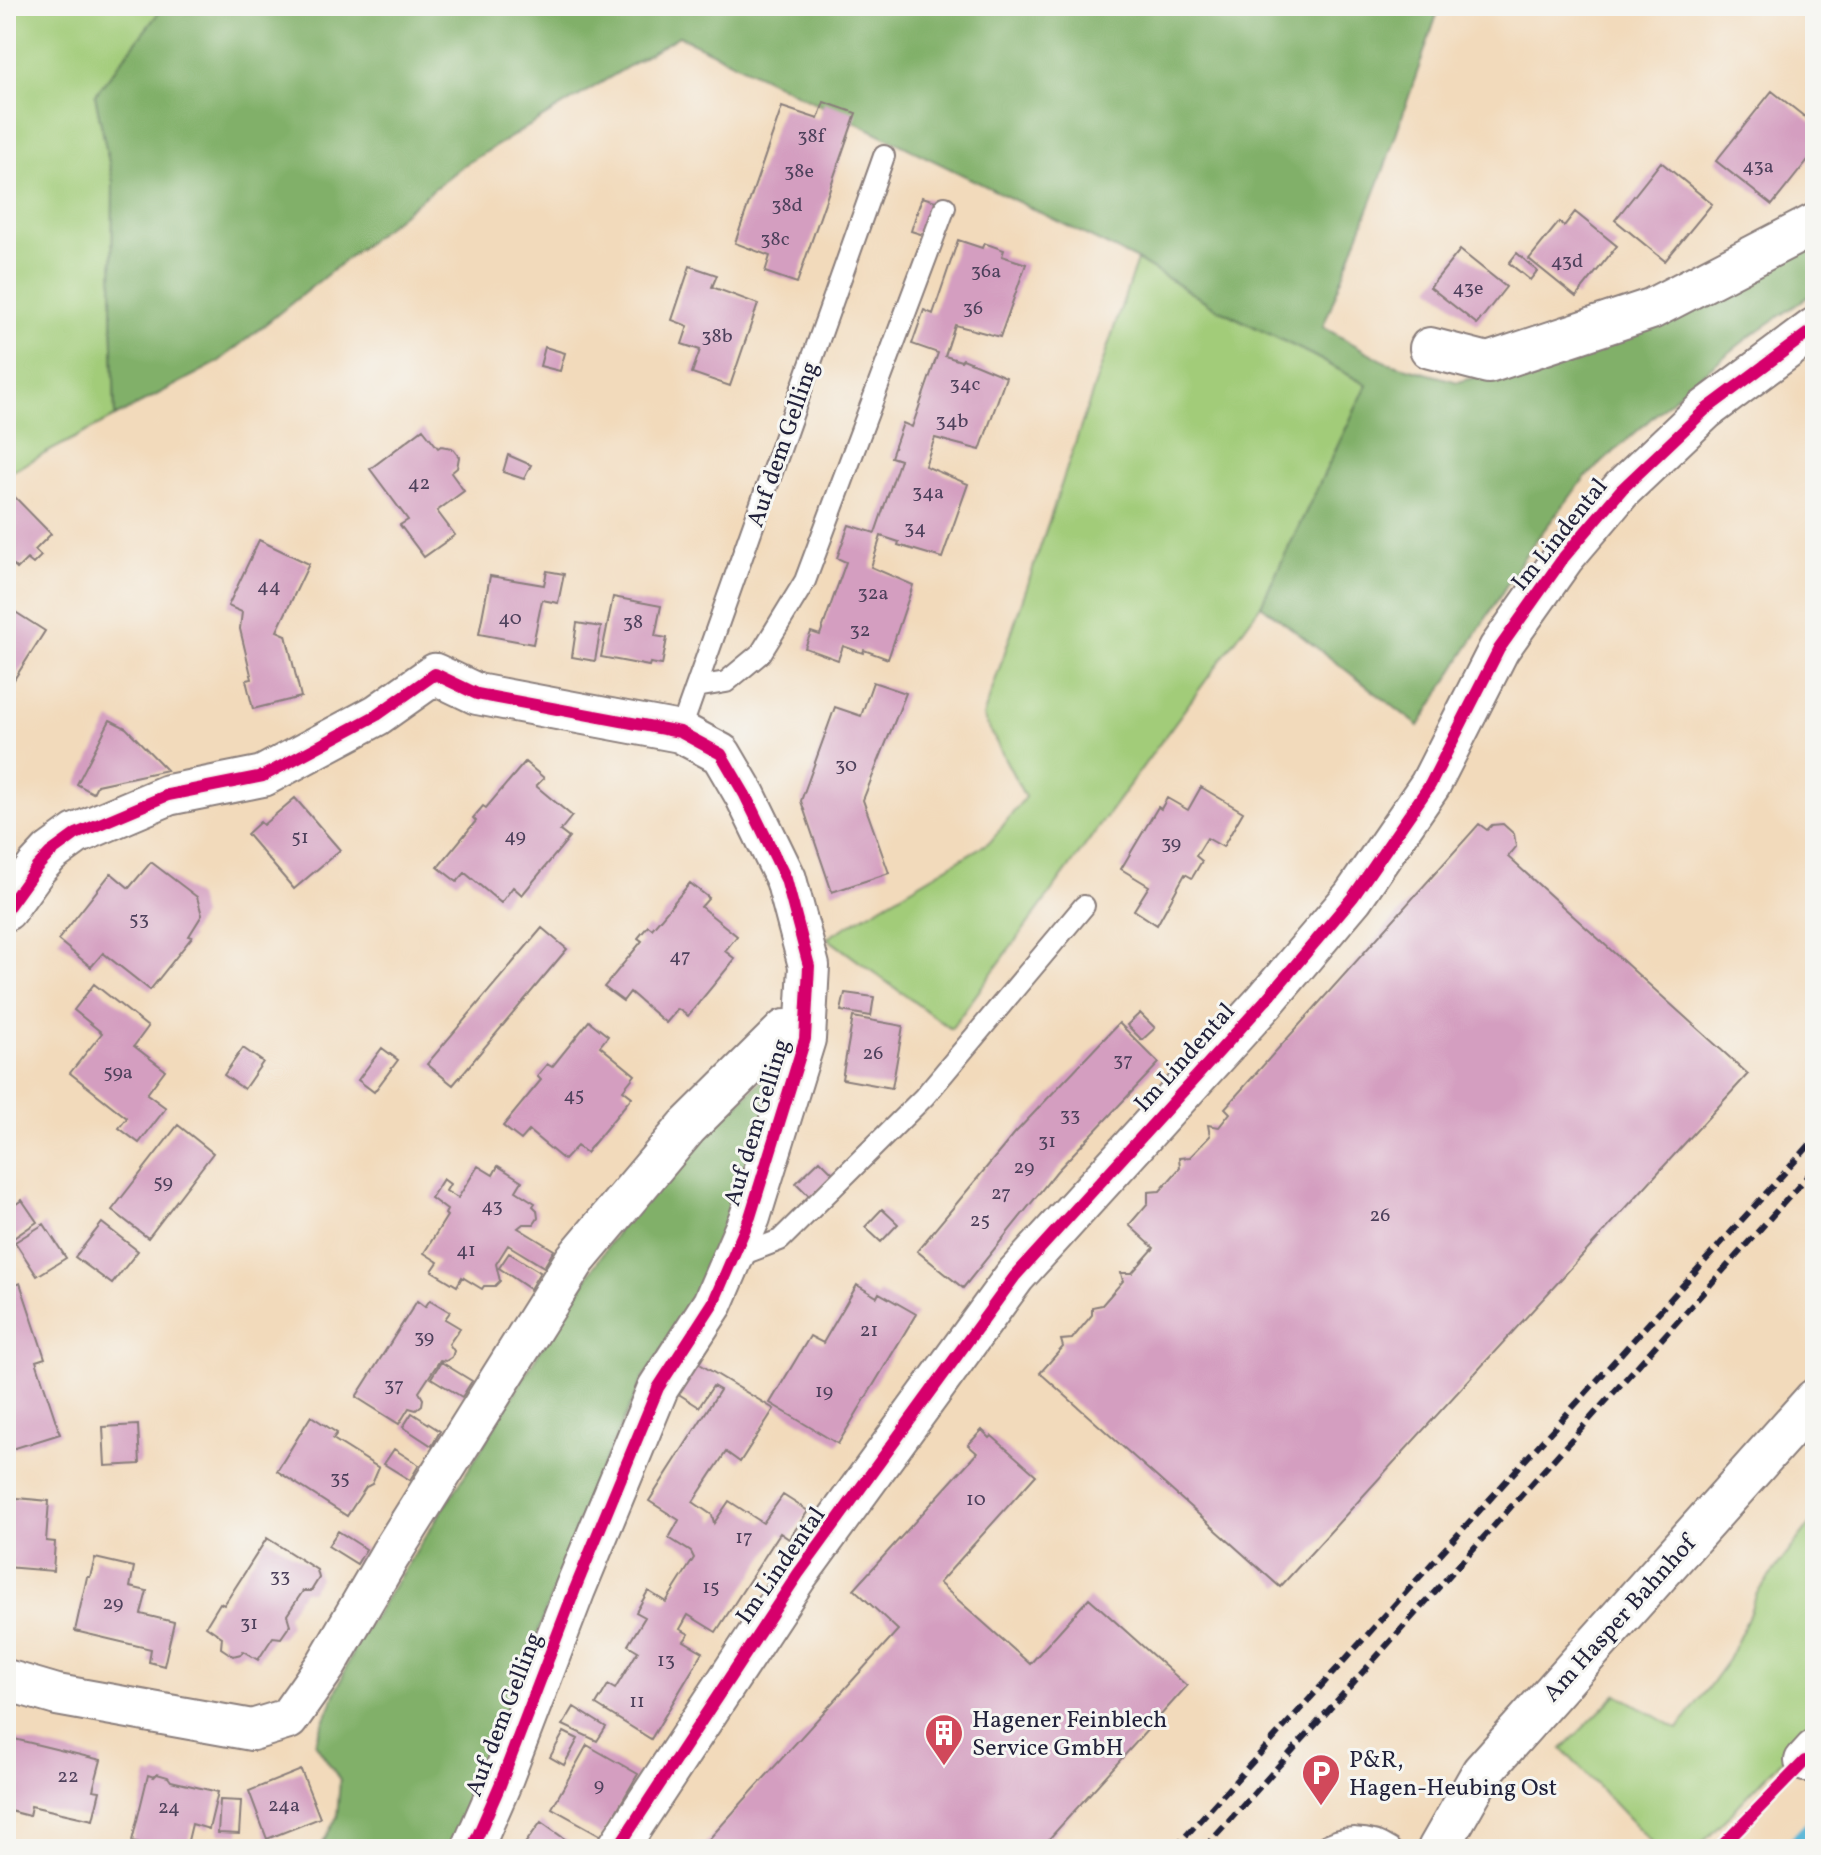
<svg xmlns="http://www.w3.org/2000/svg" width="1821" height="1855" font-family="Vollkorn,serif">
	<rect width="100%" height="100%" fill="#f6f6f2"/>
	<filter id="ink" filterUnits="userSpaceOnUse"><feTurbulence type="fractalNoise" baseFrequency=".0125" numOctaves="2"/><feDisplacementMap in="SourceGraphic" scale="16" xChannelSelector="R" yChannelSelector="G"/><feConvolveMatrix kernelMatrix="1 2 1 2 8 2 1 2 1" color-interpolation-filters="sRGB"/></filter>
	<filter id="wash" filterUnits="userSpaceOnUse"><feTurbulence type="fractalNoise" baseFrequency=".006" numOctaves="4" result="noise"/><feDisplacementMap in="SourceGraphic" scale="32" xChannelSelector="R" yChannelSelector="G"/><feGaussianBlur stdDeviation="1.8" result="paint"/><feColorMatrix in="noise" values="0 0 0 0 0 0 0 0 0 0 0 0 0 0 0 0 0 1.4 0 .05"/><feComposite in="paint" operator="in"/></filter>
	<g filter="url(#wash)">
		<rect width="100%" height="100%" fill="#f2dabb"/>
		<path fill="#a2cc79" stroke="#62775a" stroke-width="2" d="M 6,6 L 164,6 L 95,95 L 113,182 L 112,311 L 115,417 L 6,474 Z
			M 1137,260 L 1218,309 L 1312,355 L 1367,385 L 1261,605 L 951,1029 L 827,938 L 991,841 L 1025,797 L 983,717 Z
			M 1815,1518 L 1815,1725 L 1697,1849 L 1658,1849 L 1562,1749 L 1617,1694 L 1678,1729 L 1728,1660 L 1744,1627 L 1757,1593 Z"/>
		<path fill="#81b069" stroke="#526952" stroke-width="2" d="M 164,6 L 1440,6 L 1384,169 L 1323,327 L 1386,362 L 1458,382 L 1535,362 L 1815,234 L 1815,292 L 1749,337 L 1686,387 L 1585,478 L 1529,549 L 1419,726 L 1261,605 L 1367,385 L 1312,355 L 1218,309 L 1137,260 L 679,36 L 461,167 L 217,363 L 115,417 L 112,311 L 113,182 L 95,95 Z
			M 762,1080 L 771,1089 L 759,1146 L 701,1289 L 643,1379 L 585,1503 L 511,1707 L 451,1849 L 319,1849 L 337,1817 L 340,1780 L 315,1743 L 355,1646 L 477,1456 L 539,1352 L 635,1204 Z"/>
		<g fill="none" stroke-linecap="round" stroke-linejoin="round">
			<path stroke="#59b6d7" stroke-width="12" d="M 1788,1849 L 1815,1821"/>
		</g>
		<g id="blocks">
			<path fill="#d49ec0" d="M 1772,91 L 1815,125 L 1815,151 L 1772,205 L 1716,161 Z
				M 824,102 L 856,113 L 797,283 L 765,272 L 770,256 L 735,243 L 782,107 L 818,119 Z
				M 1661,162 L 1712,204 L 1665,261 L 1615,220 Z
				M 922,197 L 939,202 L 927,236 L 911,231 Z
				M 1575,212 L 1617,246 L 1576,297 L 1529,259 L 1559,222 L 1564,226 Z
				M 958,240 L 982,248 L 984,243 L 1004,250 L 1002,256 L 1026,264 L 1000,337 L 955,325 L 945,356 L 961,361 L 963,359 L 1006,377 L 980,450 L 935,438 L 930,451 L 925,466 L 968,484 L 942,558 L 898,545 L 899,542 L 881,536 L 871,567 L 913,585 L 888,659 L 864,650 L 863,653 L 843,646 L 838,660 L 805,648 L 811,632 L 820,635 L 846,562 L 837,558 L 849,525 L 875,533 L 900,460 L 891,457 L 903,423 L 912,427 L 938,353 L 912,344 L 924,310 L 933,314 Z
				M 1460,250 L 1506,287 L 1477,324 L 1430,287 Z
				M 1517,253 L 1537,271 L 1530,280 L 1509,263 Z
				M 690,266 L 717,275 L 712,287 L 758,304 L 730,386 L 692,373 L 700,350 L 682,344 L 688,326 L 672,320 Z
				M 545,347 L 565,353 L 560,371 L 540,366 Z
				M 423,429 L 438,448 L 441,446 L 452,448 L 459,457 L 457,468 L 451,473 L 464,491 L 437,511 L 455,535 L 424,557 L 400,525 L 408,520 L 370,469 Z
				M 508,455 L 531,465 L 524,479 L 503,472 Z
				M 6,488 L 51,534 L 35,550 L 41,556 L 33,564 L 27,559 L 17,569 L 6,558 Z
				M 259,540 L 309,564 L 277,631 L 286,635 L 301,697 L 253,709 L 246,680 L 252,679 L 240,629 L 242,612 L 228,606 Z
				M 547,571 L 564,574 L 558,603 L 542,600 L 533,644 L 479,634 L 490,576 L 544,585 Z
				M 613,597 L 661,606 L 655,636 L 667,638 L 662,665 L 650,663 L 649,666 L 601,657 Z
				M 6,606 L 45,631 L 6,692 Z
				M 577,623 L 601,627 L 595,661 L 572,657 Z
				M 873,682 L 906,693 L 863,800 L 889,873 L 832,892 L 801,801 L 835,707 L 861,716 Z
				M 110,720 L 126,728 L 167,770 L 97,785 L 93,793 L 77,784 Z
				M 525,762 L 544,778 L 536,786 L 572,816 L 560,831 L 569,838 L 522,895 L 513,887 L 501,903 L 465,873 L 457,882 L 438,867 L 476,821 L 473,818 L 483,806 L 486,808 Z
				M 1201,787 L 1243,812 L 1223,847 L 1207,838 L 1196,856 L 1202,861 L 1192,878 L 1185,874 L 1157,925 L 1134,910 L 1149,886 L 1121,869 L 1158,807 L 1161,809 L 1167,798 L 1188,810 Z
				M 295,798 L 340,850 L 294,889 L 247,834 L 260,822 L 263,825 Z
				M 1479,824 L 1487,830 L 1492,825 L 1503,824 L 1514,834 L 1516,847 L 1508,857 L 1748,1074 L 1280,1587 L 1040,1373 L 1063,1347 L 1061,1340 L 1072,1339 L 1092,1315 L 1092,1307 L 1102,1305 L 1123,1281 L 1121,1273 L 1132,1273 L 1154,1248 L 1129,1225 L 1148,1203 L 1148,1192 L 1160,1191 L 1180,1168 L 1179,1158 L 1190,1157 L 1210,1136 L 1208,1125 L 1219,1127 L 1230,1113 L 1225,1108 Z
				M 151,862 L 197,897 L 202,915 L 189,936 L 192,937 L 150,990 L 103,953 L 91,967 L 58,940 L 111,873 L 129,888 Z
				M 690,883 L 709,898 L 701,907 L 737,936 L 725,951 L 735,959 L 688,1016 L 678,1009 L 666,1023 L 630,992 L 623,1001 L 604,987 L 642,941 L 638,938 L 648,926 L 652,929 Z
				M 542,928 L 567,949 L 453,1085 L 427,1064 Z
				M 94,984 L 148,1027 L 134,1046 L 165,1070 L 147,1094 L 166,1108 L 139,1143 L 119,1128 L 127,1118 L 70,1073 L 102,1033 L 74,1010 Z
				M 845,993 L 874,997 L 871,1016 L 841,1011 Z
				M 1140,1013 L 1155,1028 L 1142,1040 L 1127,1025 Z
				M 853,1017 L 903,1026 L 892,1088 L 842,1079 Z
				M 589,1021 L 608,1036 L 600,1046 L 635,1075 L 623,1090 L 632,1097 L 586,1153 L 577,1146 L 564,1160 L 529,1131 L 521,1140 L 503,1126 L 541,1080 L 537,1076 L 547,1064 L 552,1067 Z
				M 1119,1023 L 1159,1063 L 1057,1171 L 963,1288 L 917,1251 L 1015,1133 Z
				M 243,1048 L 263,1062 L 244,1089 L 224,1075 Z
				M 382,1048 L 398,1060 L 374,1092 L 358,1080 Z
				M 178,1125 L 213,1153 L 148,1238 L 112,1210 Z
				M 820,1160 L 835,1175 L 811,1198 L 796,1183 Z
				M 478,1166 L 493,1175 L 498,1166 L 522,1181 L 516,1191 L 535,1203 L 533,1206 L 537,1210 L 538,1218 L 534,1224 L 523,1224 L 518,1228 L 554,1250 L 544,1267 L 508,1245 L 496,1264 L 500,1281 L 495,1286 L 484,1286 L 482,1289 L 462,1277 L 457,1286 L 432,1271 L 438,1262 L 424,1253 L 447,1216 L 445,1214 L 447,1210 L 431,1198 L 443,1179 L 450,1184 L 446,1191 L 458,1198 Z
				M 22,1200 L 37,1222 L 12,1239 L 6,1230 L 6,1211 Z
				M 882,1209 L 898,1224 L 881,1242 L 865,1227 Z
				M 102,1223 L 138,1251 L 112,1284 L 75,1257 Z
				M 44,1224 L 66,1258 L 37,1276 L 15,1242 Z
				M 509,1253 L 540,1272 L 530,1289 L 499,1268 Z
				M 20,1283 L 45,1358 L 36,1361 L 60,1434 L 6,1451 L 6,1288 Z
				M 857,1285 L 877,1297 L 879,1293 L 916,1314 L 838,1444 L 770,1403 L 810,1336 L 823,1343 Z
				M 430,1300 L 450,1312 L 445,1319 L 460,1328 L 449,1344 L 454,1351 L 452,1357 L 446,1361 L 440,1360 L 419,1392 L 423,1399 L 422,1405 L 416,1410 L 409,1408 L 399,1424 L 356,1397 L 417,1301 L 425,1307 Z
				M 693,1360 L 774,1409 L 740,1462 L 726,1452 L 693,1502 L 712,1515 L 714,1523 L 729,1501 L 763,1523 L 783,1495 L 808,1511 L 789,1539 L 780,1533 L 716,1632 L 688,1615 L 680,1629 L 689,1634 L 684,1641 L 703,1652 L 651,1739 L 596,1705 L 608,1685 L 615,1689 L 638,1651 L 628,1645 L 645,1617 L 636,1612 L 648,1591 L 666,1602 L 694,1558 L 691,1552 L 669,1538 L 679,1520 L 649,1501 L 720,1390 L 713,1386 L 699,1407 L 674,1391 Z
				M 441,1362 L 472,1381 L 462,1397 L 431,1378 Z
				M 412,1413 L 440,1431 L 432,1446 L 403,1427 Z
				M 311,1416 L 337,1433 L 333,1439 L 379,1468 L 372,1484 L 366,1487 L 347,1516 L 277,1471 Z
				M 138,1425 L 140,1464 L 105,1466 L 103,1427 Z
				M 982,1430 L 990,1438 L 992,1436 L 1036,1475 L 939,1583 L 1030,1664 L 1089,1598 L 1187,1686 L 1040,1849 L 700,1849 L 898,1630 L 854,1589 L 977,1453 L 968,1445 Z
				M 394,1449 L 419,1465 L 410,1480 L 384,1464 Z
				M 6,1497 L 49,1501 L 46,1541 L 55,1542 L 53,1571 L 6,1567 Z
				M 338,1531 L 366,1549 L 357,1564 L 328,1546 Z
				M 267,1538 L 317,1570 L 319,1578 L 311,1591 L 303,1591 L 287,1615 L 290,1625 L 281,1638 L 273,1637 L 258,1660 L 243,1651 L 241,1654 L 233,1656 L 221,1648 L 222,1637 L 206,1626 L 220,1603 L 224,1605 Z
				M 95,1558 L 134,1567 L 130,1587 L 147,1591 L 141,1614 L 174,1622 L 164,1666 L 149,1662 L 151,1649 L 75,1631 L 87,1577 L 90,1577 Z
				M 574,1707 L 606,1727 L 597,1741 L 563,1725 Z
				M 564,1732 L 578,1739 L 564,1765 L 550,1757 Z
				M 6,1737 L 101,1760 L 93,1790 L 100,1791 L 93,1820 L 31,1806 L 29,1816 L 6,1810 Z
				M 587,1745 L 638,1774 L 602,1836 L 552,1808 Z
				M 301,1770 L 320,1818 L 267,1839 L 249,1791 Z
				M 157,1774 L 168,1777 L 171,1781 L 218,1792 L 209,1829 L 192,1824 L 186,1849 L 165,1849 L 132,1841 L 148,1775 L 154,1777 Z
				M 220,1800 L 241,1801 L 239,1834 L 218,1833 Z
				M 541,1822 L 569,1842 L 564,1849 L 521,1849 Z"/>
		</g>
	</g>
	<g filter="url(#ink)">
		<use href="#blocks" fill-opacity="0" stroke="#8a7e7b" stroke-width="2"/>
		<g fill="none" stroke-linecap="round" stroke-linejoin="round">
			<defs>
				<path id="service" d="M 696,687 L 726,682 L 761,653 L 805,581 L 945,207
					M 680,732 L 884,156
					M 733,1258 L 780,1240 L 924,1097 L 1084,906
					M 1320,1849 C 1342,1834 1370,1835 1390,1849"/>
				<path id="minor" d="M 1430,348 L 1488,363 L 1651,309 L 1815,224
					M 6,910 L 37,867 L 50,853 L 76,834 L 168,795 L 263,776 L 377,715 L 435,674 L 477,694 L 680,732 L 721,754 L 745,795 L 786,879 L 809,966 L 805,1039 L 750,1217 L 713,1303 L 658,1388 L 575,1589 L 500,1785 L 472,1849
					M 6,1680 L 57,1695 L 252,1730 L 288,1719 L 326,1665 L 390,1555 L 575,1260 L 687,1127 L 785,1030 L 805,1039
					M 1805,1761 L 1815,1750
					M 617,1849 L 798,1574 L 1015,1276 L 1265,1001 L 1353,897 L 1430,785 L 1499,649 L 1564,557 L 1622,489 L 1705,410 L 1815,328
					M 1438,1849 L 1482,1772 L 1815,1399"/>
			</defs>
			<use href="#service" stroke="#8a7e7b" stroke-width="24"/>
			<use href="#minor" stroke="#8a7e7b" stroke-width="44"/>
			<use href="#service" stroke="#fff" stroke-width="20"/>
			<use href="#minor" stroke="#fff" stroke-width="40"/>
			<path stroke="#22223b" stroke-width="6" stroke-dasharray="12 6" stroke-linecap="butt" d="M 1174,1849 L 1815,1139
				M 1204,1849 L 1815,1168"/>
			<defs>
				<path id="cycleway" d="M 6,910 L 37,867 L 50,853 L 76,834 L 168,795 L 263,776 L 377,715 L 435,674 L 477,694 L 680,732 L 721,754 L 745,795 L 786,879 L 809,966 L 805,1039 L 750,1217 L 713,1303 L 658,1388 L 575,1589 L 500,1785 L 472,1849
					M 617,1849 L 798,1574 L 1015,1276 L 1265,1001 L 1353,897 L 1430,785 L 1499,649 L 1564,557 L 1622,489 L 1705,410 L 1815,328
					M 1719,1849 L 1805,1761"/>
			</defs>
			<use href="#cycleway" stroke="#f6f6f2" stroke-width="17"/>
			<use href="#cycleway" stroke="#d6006c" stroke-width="12"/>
		</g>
	</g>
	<defs>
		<symbol id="building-pin" viewBox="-11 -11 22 30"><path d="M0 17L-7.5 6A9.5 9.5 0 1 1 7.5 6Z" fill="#d1495b" stroke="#f6f6f2"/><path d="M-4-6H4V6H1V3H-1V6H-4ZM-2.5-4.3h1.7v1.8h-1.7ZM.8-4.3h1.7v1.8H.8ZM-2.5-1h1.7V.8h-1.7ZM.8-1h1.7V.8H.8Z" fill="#fff"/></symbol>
		<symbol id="parking-pin" viewBox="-11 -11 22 30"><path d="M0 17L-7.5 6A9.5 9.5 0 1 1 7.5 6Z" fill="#d1495b" stroke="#f6f6f2"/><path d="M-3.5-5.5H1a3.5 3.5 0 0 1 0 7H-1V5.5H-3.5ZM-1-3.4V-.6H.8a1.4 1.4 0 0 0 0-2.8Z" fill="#fff"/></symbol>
	</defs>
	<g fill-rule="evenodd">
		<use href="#building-pin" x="922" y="1711" width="44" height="60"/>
		<use href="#parking-pin" x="1299" y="1751" width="44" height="60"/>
	</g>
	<g text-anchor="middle" stroke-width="6" stroke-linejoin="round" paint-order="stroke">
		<g font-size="20" fill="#4e415c">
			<text x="811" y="142">38f</text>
			<text x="1758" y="172">43a</text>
			<text x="799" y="177">38e</text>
			<text x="787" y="211">38d</text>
			<text x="775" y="245">38c</text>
			<text x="1567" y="267">43d</text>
			<text x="986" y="277">36a</text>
			<text x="1468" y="294">43e</text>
			<text x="973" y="314">36</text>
			<text x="717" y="342">38b</text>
			<text x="965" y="390">34c</text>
			<text x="952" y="427">34b</text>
			<text x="419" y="489">42</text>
			<text x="928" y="498">34a</text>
			<text x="915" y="534">34</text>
			<text x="269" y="592">44</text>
			<text x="873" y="599">32a</text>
			<text x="510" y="624">40</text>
			<text x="633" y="628">38</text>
			<text x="860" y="636">32</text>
			<text x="846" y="771">30</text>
			<text x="515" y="842">49</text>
			<text x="300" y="843">51</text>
			<text x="1171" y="849">39</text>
			<text x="139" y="925">53</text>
			<text x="680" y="962">47</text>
			<text x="873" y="1059">26</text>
			<text x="1123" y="1066">37</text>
			<text x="118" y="1078">59a</text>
			<text x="574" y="1101">45</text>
			<text x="1070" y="1121">33</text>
			<text x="1047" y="1147">31</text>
			<text x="1024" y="1173">29</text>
			<text x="163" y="1188">59</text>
			<text x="1001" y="1199">27</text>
			<text x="492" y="1212">43</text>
			<text x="1380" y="1221">26</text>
			<text x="980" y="1226">25</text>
			<text x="466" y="1256">41</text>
			<text x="869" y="1336">21</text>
			<text x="424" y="1343">39</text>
			<text x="394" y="1391">37</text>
			<text x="824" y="1397">19</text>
			<text x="340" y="1484">35</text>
			<text x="976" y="1505">10</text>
			<text x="744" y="1543">17</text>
			<text x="280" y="1582">33</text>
			<text x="711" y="1593">15</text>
			<text x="113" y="1609">29</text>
			<text x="249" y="1629">31</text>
			<text x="666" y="1666">13</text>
			<text x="637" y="1707">11</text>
			<text x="68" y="1782">22</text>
			<text x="599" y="1791">9</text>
			<text x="284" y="1811">24a</text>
			<text x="169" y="1813">24</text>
		</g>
		<g font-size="24" fill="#22223b" stroke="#f6f6f2">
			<text transform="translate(782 444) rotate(-71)" y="8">Auf dem Gelling</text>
			<text transform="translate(1559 534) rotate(-51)" y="8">Im Lindental</text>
			<text transform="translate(1184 1057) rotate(-48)" y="8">Im Lindental</text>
			<text transform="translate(756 1122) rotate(-73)" y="8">Auf dem Gelling</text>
			<text transform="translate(780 1565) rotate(-55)" y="8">Im Lindental</text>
			<text transform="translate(1619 1618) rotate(-48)" y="8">Am Hasper Bahnhof</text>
			<text transform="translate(503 1714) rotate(-69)" y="8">Auf dem Gelling</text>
		</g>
		<g font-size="24" fill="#22223b" stroke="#f6f6f2" text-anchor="start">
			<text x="972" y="1727">Hagener Feinblech<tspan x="972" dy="28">Service GmbH</tspan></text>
			<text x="1349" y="1767">P&amp;R,<tspan x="1349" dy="28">Hagen-Heubing Ost</tspan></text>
		</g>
	</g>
	<rect width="1821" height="1855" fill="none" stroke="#f6f6f2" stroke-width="32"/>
</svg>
